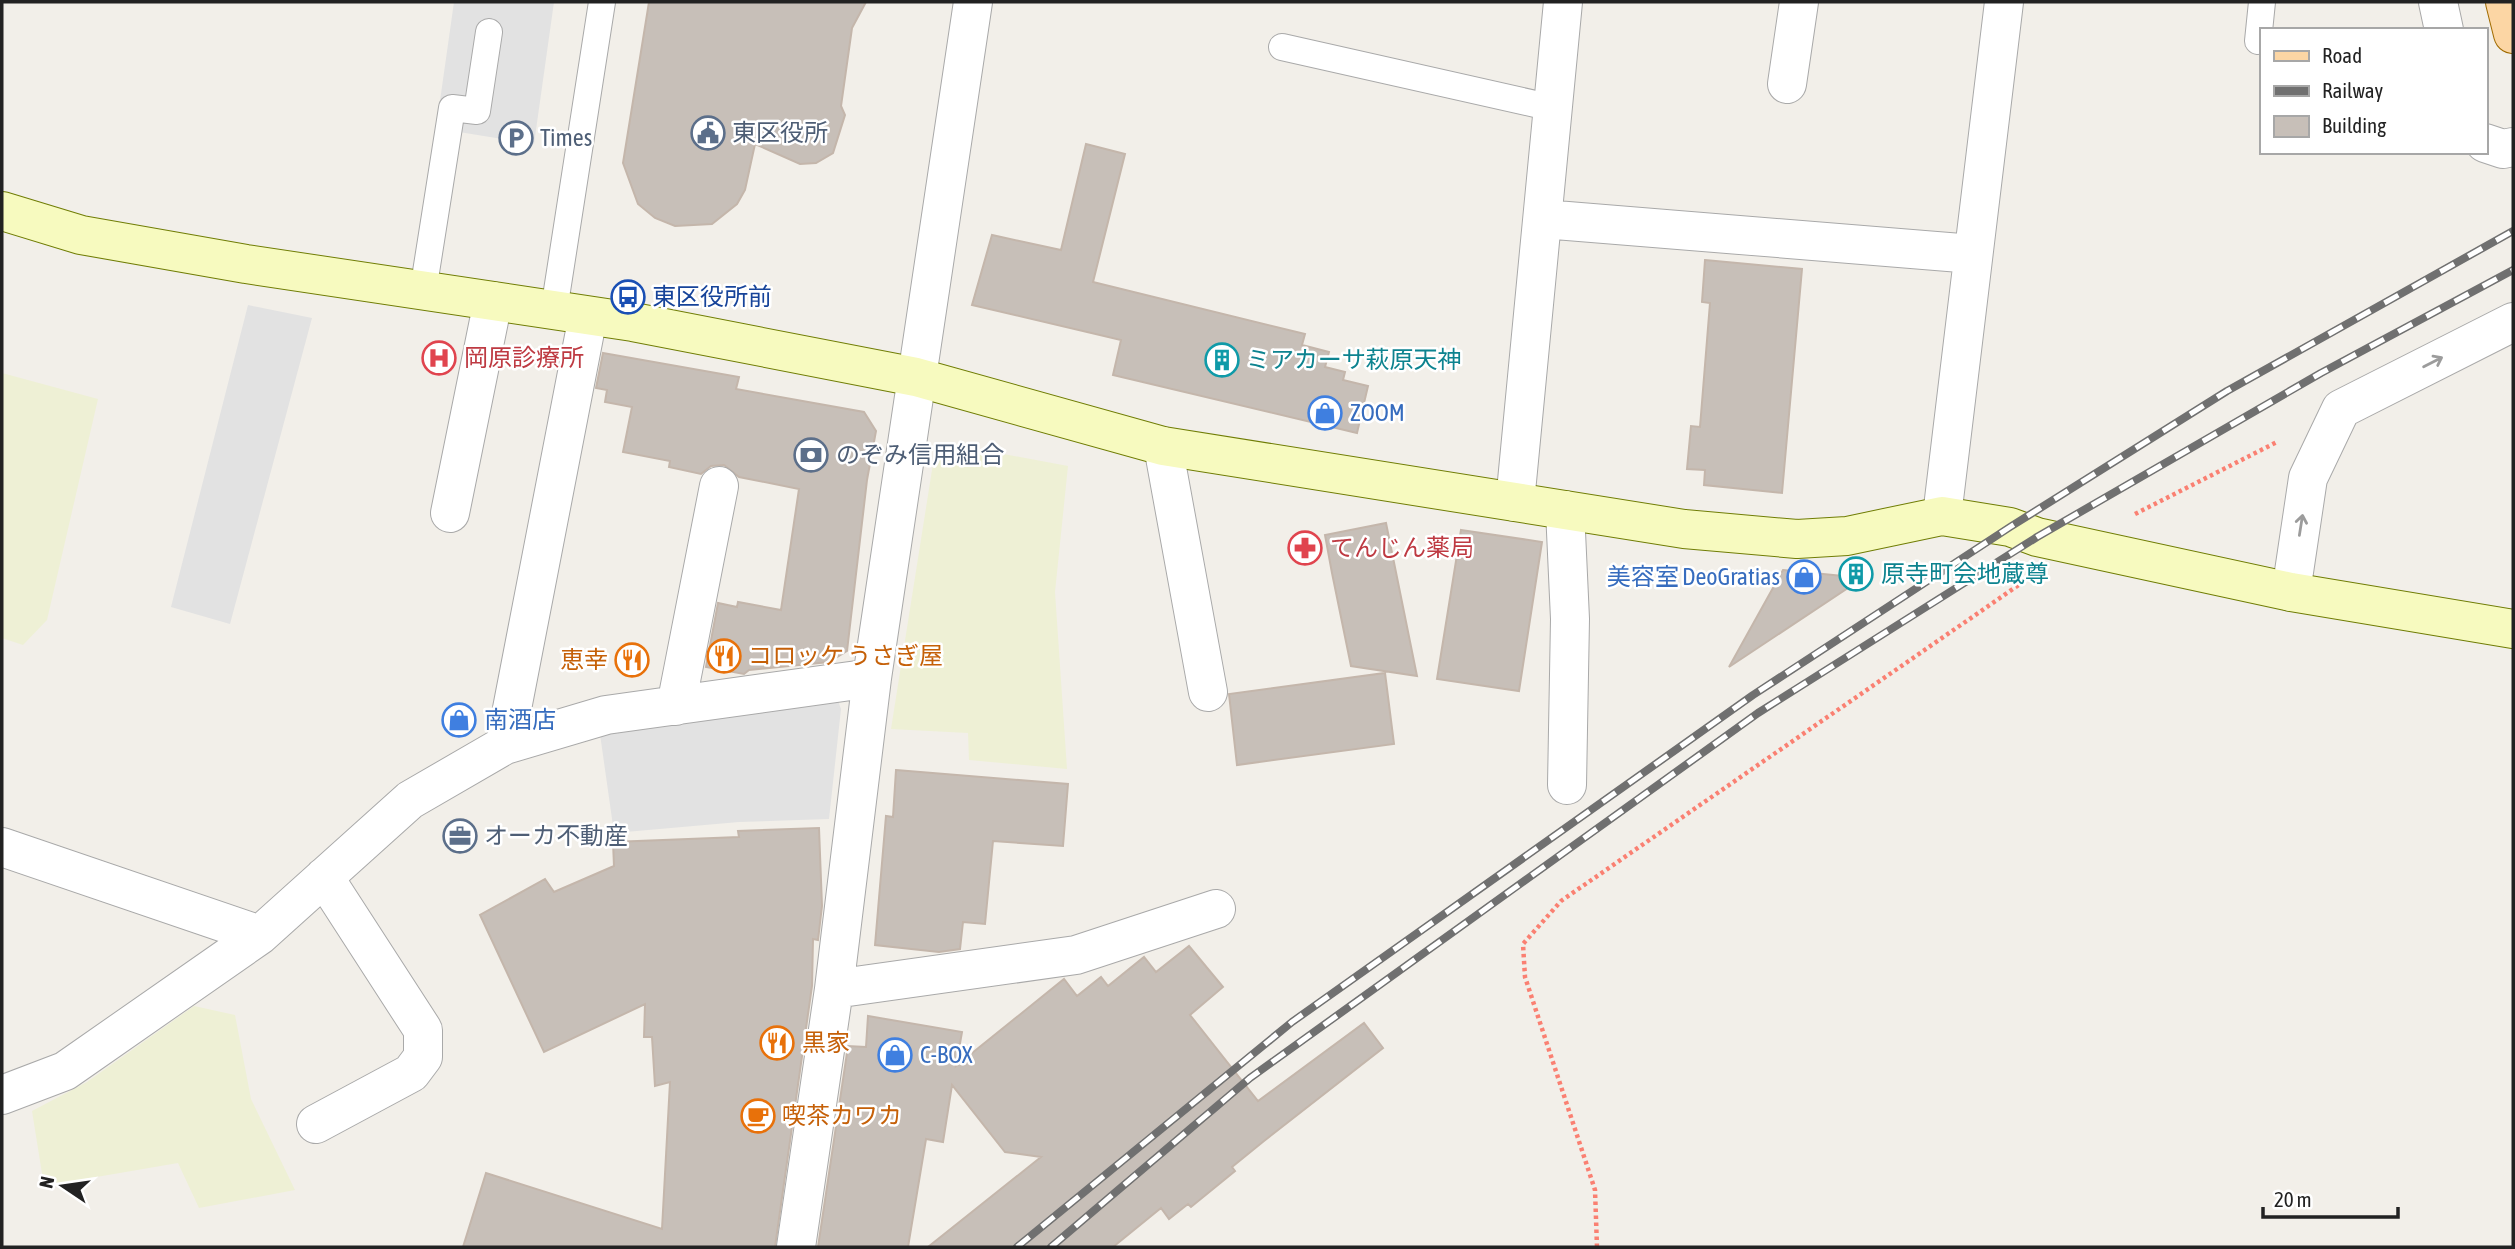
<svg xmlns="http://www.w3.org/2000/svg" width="2515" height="1249" font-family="'Asap Condensed','Noto Sans JP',sans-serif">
	<rect width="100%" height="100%" fill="#f2efe9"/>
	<path fill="#eef0d5" d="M 2,373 L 98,399 L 47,620 L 23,645 L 2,638 Z
		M 945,443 L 1068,466 L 1055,592 L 1067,769 L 969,760 L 968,733 L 891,729 L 935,451 Z
		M 194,1006 L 235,1015 L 251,1099 L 295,1190 L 199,1208 L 178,1163 L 44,1186 L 32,1111 L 87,1082 Z"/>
	<path fill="#e2e2e2" d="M 454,2 L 554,2 L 534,144 L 459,132 L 417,263 Z
		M 248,305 L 312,318 L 230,624 L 171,607 Z
		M 837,698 L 841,709 L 829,819 L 739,822 L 614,833 L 599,727 Z"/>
	<path fill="#c7bfb8" stroke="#c4b6ab" stroke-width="2" d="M 649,2 L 866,2 L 852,28 L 841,106 L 845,115 L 833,153 L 816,163 L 800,164 L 755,144 L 745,190 L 737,204 L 712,224 L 675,226 L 655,218 L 638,204 L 623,163 Z
		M 1086,144 L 1125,154 L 1093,282 L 1305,334 L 1302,345 L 1329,352 L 1325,367 L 1345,372 L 1343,380 L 1368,386 L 1357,433 L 1113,375 L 1121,340 L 972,305 L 992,235 L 1061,250 Z
		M 1705,260 L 1802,269 L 1782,493 L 1704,485 L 1705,470 L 1687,469 L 1691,426 L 1700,427 L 1710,303 L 1702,302 Z
		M 603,353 L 739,377 L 736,389 L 864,412 L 876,431 L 867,480 L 847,651 L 829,662 L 749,670 L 744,674 L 706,667 L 718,603 L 737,607 L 738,602 L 781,610 L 799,489 L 739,477 L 724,465 L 711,466 L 701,474 L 669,467 L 670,461 L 623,452 L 632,407 L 605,402 L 607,390 L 596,388 Z
		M 1386,523 L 1417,676 L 1351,666 L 1332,573 L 1325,535 Z
		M 1461,530 L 1542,542 L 1519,691 L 1437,679 Z
		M 1783,570 L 1863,578 L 1729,667 Z
		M 1385,673 L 1394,744 L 1237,765 L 1229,694 Z
		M 896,770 L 1068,784 L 1063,846 L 993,841 L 985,924 L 963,922 L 960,949 L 939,952 L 875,945 L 886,816 L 893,817 Z
		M 819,828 L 822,906 L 818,940 L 813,939 L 812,986 L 775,1247 L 463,1247 L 486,1173 L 662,1229 L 670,1082 L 655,1086 L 652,1037 L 644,1037 L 645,1004 L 544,1052 L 480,915 L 545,879 L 554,892 L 614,866 L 613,842 L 739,837 L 738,831 Z
		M 1189,946 L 1223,987 L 1190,1015 L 1258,1101 L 1364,1023 L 1383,1048 L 1264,1141 L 1232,1167 L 1235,1171 L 1191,1207 L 1188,1204 L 1169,1219 L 1161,1208 L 1113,1247 L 928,1247 L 1041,1157 L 1005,1152 L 952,1085 L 943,1142 L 926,1139 L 908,1247 L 818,1247 L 848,1046 L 866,1047 L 868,1016 L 962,1032 L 956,1066 L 1064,979 L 1077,996 L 1101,977 L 1108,986 L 1144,957 L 1156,972 Z"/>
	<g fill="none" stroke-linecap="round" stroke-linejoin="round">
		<defs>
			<path id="lane" d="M 2258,41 L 2262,2
				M 1282,47 L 1553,108
				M 423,291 L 452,108 L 477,111 L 489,32
				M 554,310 L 602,2"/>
			<path id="street" d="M 2438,2 L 2444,30
				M 1787,84 L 1799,2
				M 2485,143 L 2503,149 L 2513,147
				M 1543,219 L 1973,254
				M 1163,446 L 1208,692
				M 1515,502 L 1563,2
				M 1565,510 L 1570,619 L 1567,785
				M 450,513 L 493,301
				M 1942,516 L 2004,2
				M 2291,592 L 2308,478 L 2341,409 L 2513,322
				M 676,706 L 719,486
				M 505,745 L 588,316
				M 2,847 L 260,935
				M 834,989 L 1076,955 L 1216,909
				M 2,1095 L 65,1071 L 260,935 L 410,800 L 505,745 L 606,715 L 872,678
				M 316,1124 L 411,1073 L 423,1057 L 423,1030 L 324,877
				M 796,1247 L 834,989 L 872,678 L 973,2"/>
			<path id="secondary" d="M 2,211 L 81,235 L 246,264 L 633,322 L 916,377 L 1163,446 L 1684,529 L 1797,539 L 1847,536 L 1942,516 L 2010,527 L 2037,537 L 2291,592 L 2513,629"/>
			<path id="primary" d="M 2505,2 L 2513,34"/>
		</defs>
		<use href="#lane" stroke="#a9a9a9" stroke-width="28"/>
		<use href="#street" stroke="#a9a9a9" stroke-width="40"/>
		<use href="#secondary" stroke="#707d05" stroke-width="40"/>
		<use href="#primary" stroke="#a06b00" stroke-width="40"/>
		<path stroke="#fa8072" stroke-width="4.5" stroke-dasharray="3.5 3.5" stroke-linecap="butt" d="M 2135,514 L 2277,442
			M 1597,1247 L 1595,1190 L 1525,977 L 1523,944 L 1561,901 L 2026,580"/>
		<use href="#lane" stroke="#fff" stroke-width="26"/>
		<use href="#street" stroke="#fff" stroke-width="38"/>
		<use href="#secondary" stroke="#f7fabf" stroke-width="38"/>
		<use href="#primary" stroke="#fcd6a4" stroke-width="38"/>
		<defs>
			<path id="rail" d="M 1017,1247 L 1292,1022 L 1753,695 L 2010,527 L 2227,391 L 2513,231
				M 1051,1247 L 1250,1078 L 1758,713 L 2037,537 L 2321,373 L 2513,270"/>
		</defs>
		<use href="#rail" stroke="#707070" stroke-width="8"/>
		<use href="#rail" stroke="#fff" stroke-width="5" stroke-dasharray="16" stroke-linecap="butt"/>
	</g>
	<defs><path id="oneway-shaft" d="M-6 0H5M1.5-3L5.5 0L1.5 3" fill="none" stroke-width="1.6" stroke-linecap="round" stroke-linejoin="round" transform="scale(1.75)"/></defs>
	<g stroke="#9c9c9c">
		<use href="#oneway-shaft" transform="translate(2433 362) rotate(-27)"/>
		<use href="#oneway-shaft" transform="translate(2301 525) rotate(-81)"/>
	</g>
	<defs>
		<symbol id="civic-ring" viewBox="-11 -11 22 22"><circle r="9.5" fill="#fff" stroke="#5c6f8a" stroke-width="1.5"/><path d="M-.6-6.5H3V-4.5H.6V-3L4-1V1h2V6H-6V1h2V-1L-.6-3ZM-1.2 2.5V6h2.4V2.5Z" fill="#5c6f8a"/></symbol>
		<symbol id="parking-ring" viewBox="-11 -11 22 22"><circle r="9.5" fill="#fff" stroke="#5c6f8a" stroke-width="1.5"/><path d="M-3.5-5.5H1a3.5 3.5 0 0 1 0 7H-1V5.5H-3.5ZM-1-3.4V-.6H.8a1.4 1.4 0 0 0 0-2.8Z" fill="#5c6f8a"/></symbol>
		<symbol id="bus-ring" viewBox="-11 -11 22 22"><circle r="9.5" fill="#fff" stroke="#1a4fb4" stroke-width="1.5"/><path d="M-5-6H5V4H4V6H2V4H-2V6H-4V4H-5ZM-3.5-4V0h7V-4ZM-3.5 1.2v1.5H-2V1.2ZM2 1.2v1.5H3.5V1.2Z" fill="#1a4fb4"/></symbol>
		<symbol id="hospital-ring" viewBox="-11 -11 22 22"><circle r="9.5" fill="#fff" stroke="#e0444e" stroke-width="1.5"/><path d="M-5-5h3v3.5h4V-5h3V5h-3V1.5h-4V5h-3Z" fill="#e0444e"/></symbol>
		<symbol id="building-ring" viewBox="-11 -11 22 22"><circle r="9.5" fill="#fff" stroke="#0f9aa8" stroke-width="1.5"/><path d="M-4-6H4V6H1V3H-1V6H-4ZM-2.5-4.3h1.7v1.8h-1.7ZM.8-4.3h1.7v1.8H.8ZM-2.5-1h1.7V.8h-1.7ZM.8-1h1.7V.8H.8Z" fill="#0f9aa8"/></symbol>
		<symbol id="shop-ring" viewBox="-11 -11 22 22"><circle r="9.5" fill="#fff" stroke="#3f7fe0" stroke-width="1.5"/><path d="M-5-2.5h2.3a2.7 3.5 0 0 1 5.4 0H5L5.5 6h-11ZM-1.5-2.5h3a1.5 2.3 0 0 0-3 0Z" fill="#3f7fe0"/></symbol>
		<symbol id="bank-ring" viewBox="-11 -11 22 22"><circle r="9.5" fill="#fff" stroke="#5c6f8a" stroke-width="1.5"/><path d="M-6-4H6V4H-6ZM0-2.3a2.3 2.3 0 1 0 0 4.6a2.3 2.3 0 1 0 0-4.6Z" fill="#5c6f8a"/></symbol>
		<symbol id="pharmacy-ring" viewBox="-11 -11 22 22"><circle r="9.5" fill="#fff" stroke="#e0444e" stroke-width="1.5"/><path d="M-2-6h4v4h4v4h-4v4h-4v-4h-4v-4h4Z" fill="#e0444e"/></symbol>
		<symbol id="restaurant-ring" viewBox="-11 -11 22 22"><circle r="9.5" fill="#fff" stroke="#e8710a" stroke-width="1.5"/><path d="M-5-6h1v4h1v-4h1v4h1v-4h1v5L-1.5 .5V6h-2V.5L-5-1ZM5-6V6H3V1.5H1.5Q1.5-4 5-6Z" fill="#e8710a"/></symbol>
		<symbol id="office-ring" viewBox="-11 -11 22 22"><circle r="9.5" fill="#fff" stroke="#5c6f8a" stroke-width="1.5"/><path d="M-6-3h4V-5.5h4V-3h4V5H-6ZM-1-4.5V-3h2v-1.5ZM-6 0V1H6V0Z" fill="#5c6f8a"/></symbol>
		<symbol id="cafe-ring" viewBox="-11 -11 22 22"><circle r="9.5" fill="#fff" stroke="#e8710a" stroke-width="1.5"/><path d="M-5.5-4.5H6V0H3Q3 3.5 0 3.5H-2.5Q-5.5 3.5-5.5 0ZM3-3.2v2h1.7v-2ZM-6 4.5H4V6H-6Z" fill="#e8710a"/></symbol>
	</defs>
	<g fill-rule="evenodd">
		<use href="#civic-ring" x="689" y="114" width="38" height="38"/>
		<use href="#parking-ring" x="497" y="119" width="38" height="38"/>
		<use href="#bus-ring" x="609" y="278" width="38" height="38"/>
		<use href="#hospital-ring" x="420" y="339" width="38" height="38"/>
		<use href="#building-ring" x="1203" y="341" width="38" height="38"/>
		<use href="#shop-ring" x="1306" y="394" width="38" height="38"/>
		<use href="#bank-ring" x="792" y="436" width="38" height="38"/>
		<use href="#pharmacy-ring" x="1286" y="529" width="38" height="38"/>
		<use href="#building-ring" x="1837" y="555" width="38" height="38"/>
		<use href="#shop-ring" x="1785" y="558" width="38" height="38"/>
		<use href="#restaurant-ring" x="705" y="637" width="38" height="38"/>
		<use href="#restaurant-ring" x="613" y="641" width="38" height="38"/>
		<use href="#shop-ring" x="440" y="701" width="38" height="38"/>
		<use href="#office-ring" x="441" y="817" width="38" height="38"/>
		<use href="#restaurant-ring" x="758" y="1024" width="38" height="38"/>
		<use href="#shop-ring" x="876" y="1036" width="38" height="38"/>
		<use href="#cafe-ring" x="739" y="1097" width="38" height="38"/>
	</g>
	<g text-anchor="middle" stroke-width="5" stroke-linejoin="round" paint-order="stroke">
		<g font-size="24" fill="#4e5e75" stroke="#fff" text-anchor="start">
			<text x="732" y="141">東区役所</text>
			<text x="540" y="146">Times</text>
			<text x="836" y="463">のぞみ信用組合</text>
			<text x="484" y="844">オーカ不動産</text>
		</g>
		<g font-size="24" fill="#164399" stroke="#fff" text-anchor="start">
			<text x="652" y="305">東区役所前</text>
		</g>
		<g font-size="24" fill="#be3a42" stroke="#fff" text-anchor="start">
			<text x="464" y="366">岡原診療所</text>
			<text x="1330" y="556">てんじん薬局</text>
		</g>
		<g font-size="24" fill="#0d838f" stroke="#fff" text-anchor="start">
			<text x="1246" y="368">ミアカーサ萩原天神</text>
			<text x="1881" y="582">原寺町会地蔵尊</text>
		</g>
		<g font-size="24" fill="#366cbe" stroke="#fff" text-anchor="start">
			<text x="1350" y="421">ZOOM</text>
			<text x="1780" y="585" text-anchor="end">美容室 DeoGratias</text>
			<text x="484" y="728">南酒店</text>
			<text x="920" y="1063">C-BOX</text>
		</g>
		<g font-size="24" fill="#c56008" stroke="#fff" text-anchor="start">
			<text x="748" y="664">コロッケ うさぎ屋</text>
			<text x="608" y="668" text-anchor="end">恵幸</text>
			<text x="802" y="1051">黒家</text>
			<text x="782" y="1124">喫茶カワカ</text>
		</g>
	</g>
	<rect width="2515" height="1249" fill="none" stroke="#222222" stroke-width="7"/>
	<rect x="2260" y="28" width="228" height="126" fill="#ffffff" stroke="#a7a7a7" stroke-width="2"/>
	<rect x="2274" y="51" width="35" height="10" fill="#fcd6a4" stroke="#a7a7a7" stroke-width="2"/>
	<text x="2322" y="63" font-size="21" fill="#222222">Road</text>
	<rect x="2274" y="86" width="35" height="10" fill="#707070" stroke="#a7a7a7" stroke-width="2"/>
	<text x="2322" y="98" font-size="21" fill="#222222">Railway</text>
	<rect x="2274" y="116" width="35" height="21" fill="#c7bfb8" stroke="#a7a7a7" stroke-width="2"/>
	<text x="2322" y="133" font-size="21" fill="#222222">Building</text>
	<g transform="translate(63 1186) rotate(283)" stroke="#ffffff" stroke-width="5" paint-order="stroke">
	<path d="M0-5L12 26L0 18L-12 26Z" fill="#222222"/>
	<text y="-10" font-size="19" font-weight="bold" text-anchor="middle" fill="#222222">N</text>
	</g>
	<path d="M2263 1207v10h135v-10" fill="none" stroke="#222222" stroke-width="3.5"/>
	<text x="2274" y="1207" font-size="21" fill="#222222" stroke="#ffffff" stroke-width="5" paint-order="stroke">20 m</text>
</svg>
